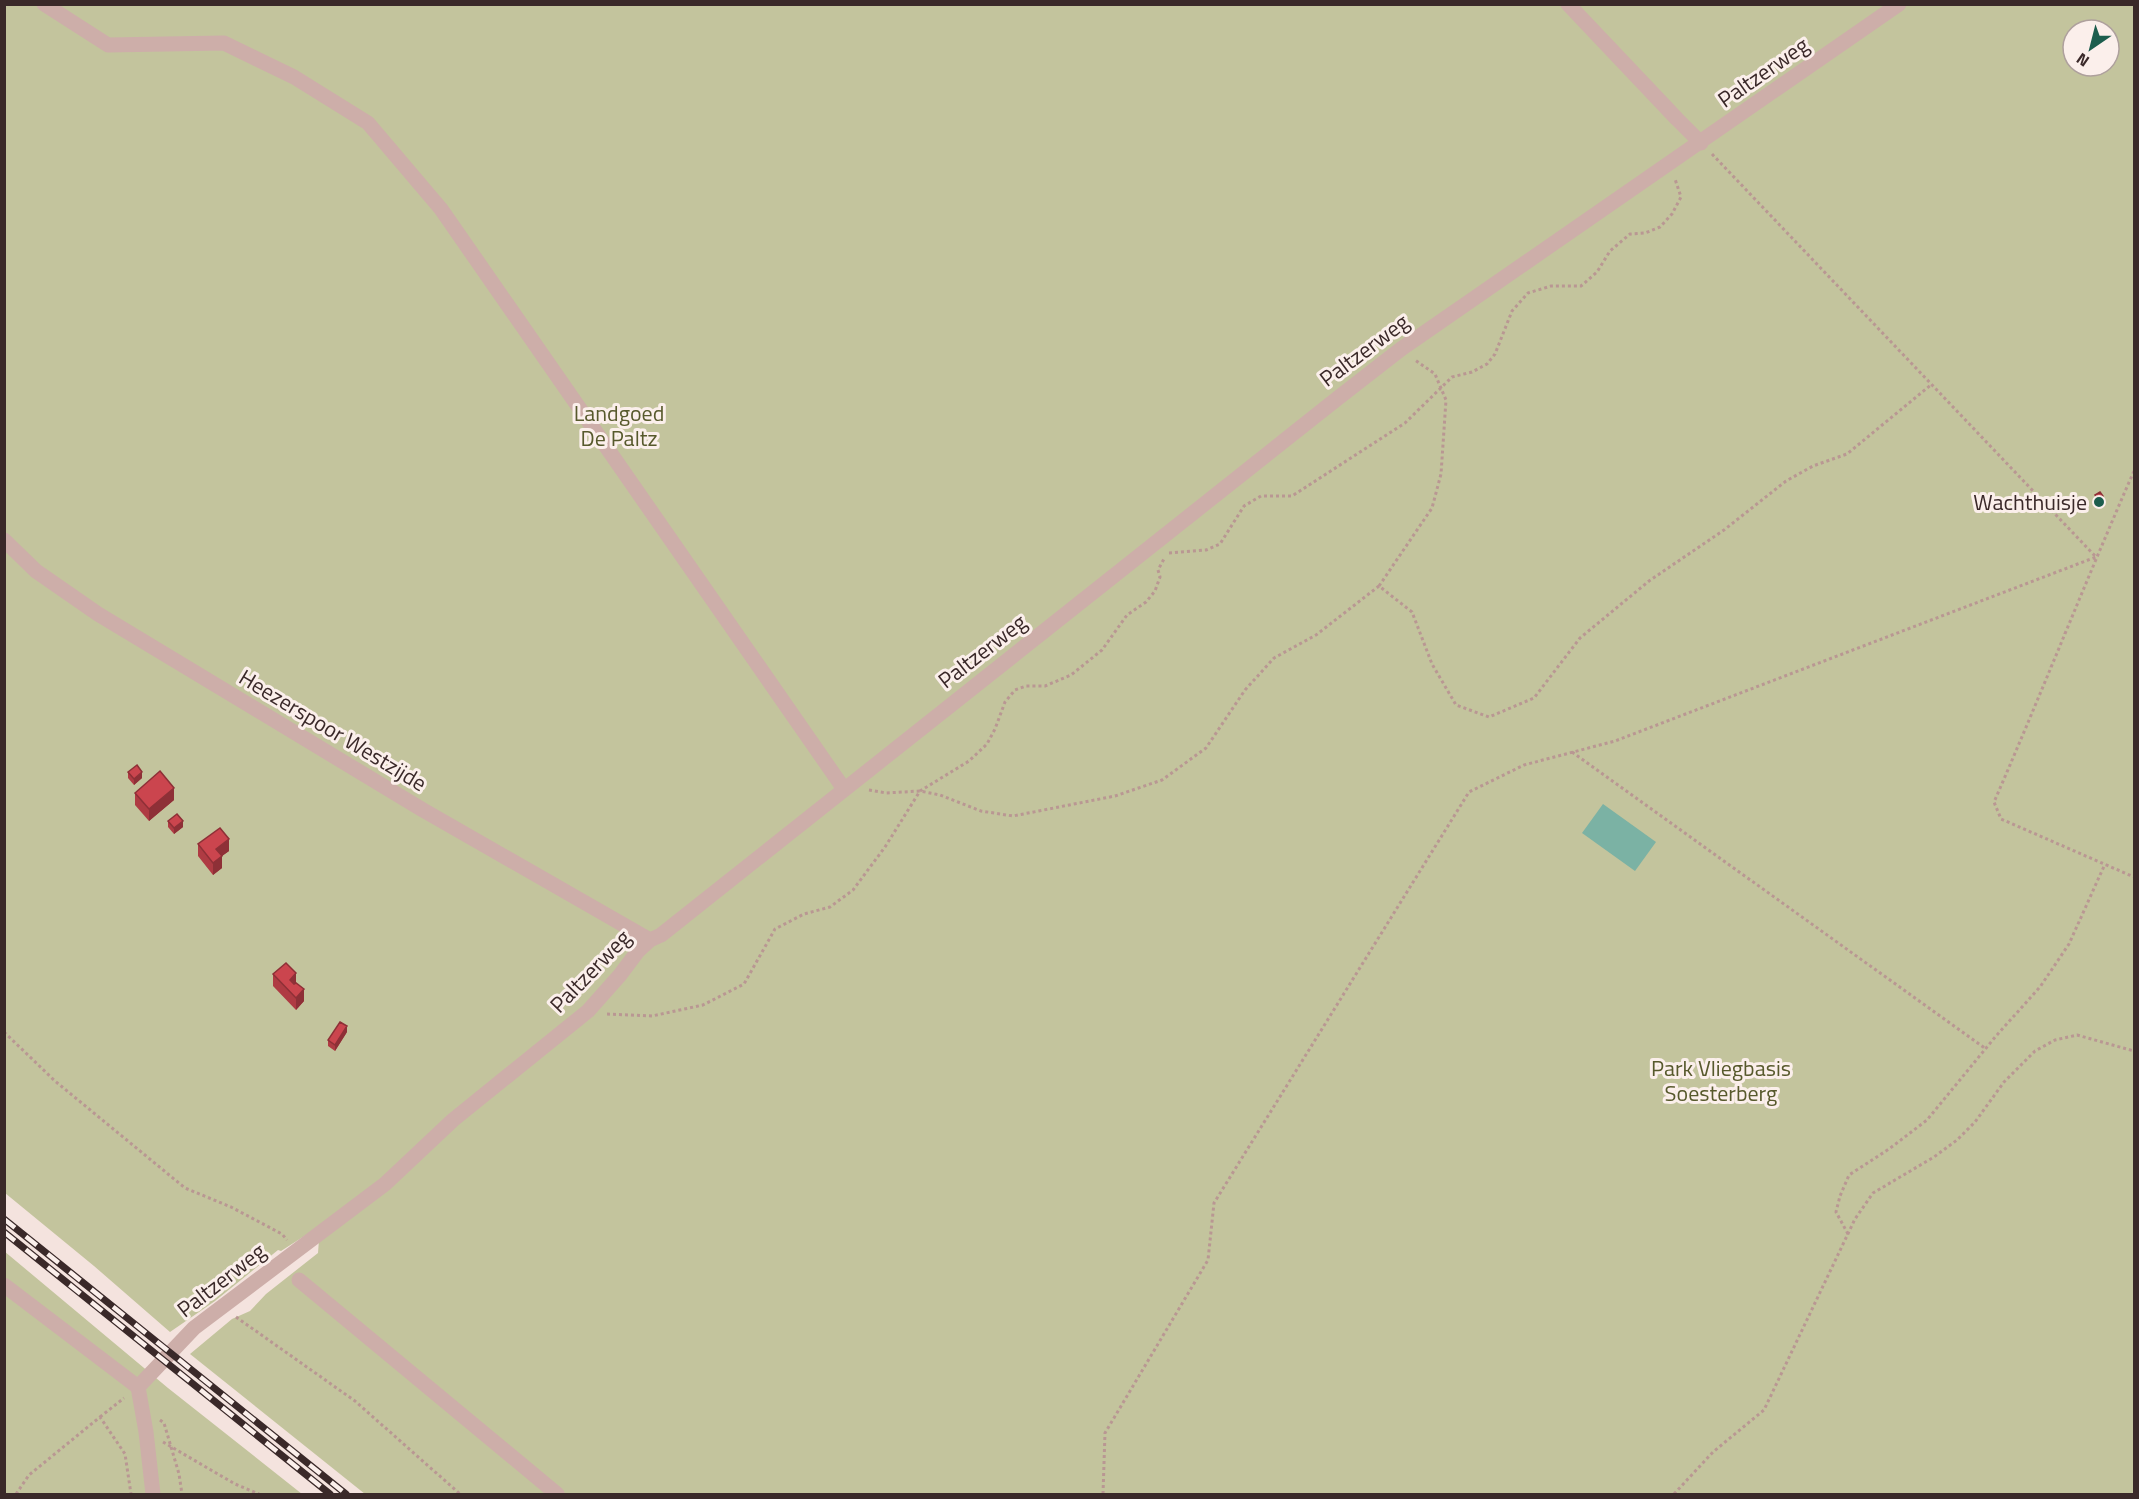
<svg xmlns="http://www.w3.org/2000/svg" width="2139" height="1499" font-family="'Titillium Web',sans-serif">
	<rect width="100%" height="100%" fill="#f4e3de"/>
	<path fill="#c3c49d" fill-rule="evenodd" d="M 4,5 L 2134,5 L 2134,1494 L 365,1494 L 190,1354 L 232,1319 L 250,1311 L 266,1294 L 318,1253 L 320,1226 L 281,1251 L 278,1250 L 215,1301 L 170,1332 L 94,1266 L 5,1193 ZM 2073,30 L 2109,30 L 2109,66 L 2073,66 Z
		M 4,1251 L 168,1388 L 302,1494 L 5,1494 Z"/>
	<path fill="#7bb2a4" d="M 1603,804 L 1656,842 L 1635,871 L 1582,833 Z"/>
	<g fill="none" stroke-linecap="round" stroke-linejoin="round">
		<path stroke="#b99793" stroke-width="3" stroke-dasharray="3 3" stroke-linecap="butt" d="M 1712,154 L 2096,557
			M 2134,471 C 2086,580 2042,692 1994,802 L 2001,819 L 2134,877
			M 1169,553 L 1206,550 L 1220,544 L 1244,506 L 1261,496 L 1292,496 L 1405,423 L 1452,377 L 1472,372 L 1487,364 L 1495,354 L 1512,311 L 1528,293 L 1551,286 L 1581,286 L 1597,272 L 1610,251 L 1630,234 L 1645,233 L 1660,227 L 1672,214 L 1681,197 L 1675,179
			M 1379,586 L 1432,508 L 1441,474 L 1446,400 L 1435,374 L 1415,360
			M 1572,752 L 1986,1049
			M 869,790 L 886,793 L 920,791 L 940,795 L 981,811 L 1013,816 L 1115,796 L 1162,780 L 1206,748 L 1245,690 L 1274,658 L 1316,635 L 1379,586 L 1412,612 L 1432,664 L 1456,705 L 1489,717 L 1534,698 L 1580,638 L 1649,581 L 1724,530 L 1786,481 L 1813,466 L 1847,454 L 1932,384
			M 607,1014 L 652,1016 L 703,1005 L 744,984 L 775,929 L 804,914 L 830,907 L 853,890 L 885,847 L 920,791 L 969,761 L 987,744 L 995,729 L 1005,702 L 1015,690 L 1026,686 L 1045,686 L 1071,675 L 1102,650 L 1127,615 L 1146,602 L 1155,591 L 1160,577 L 1158,570 L 1165,557
			M 4,1032 L 55,1081 L 185,1188 L 231,1207 L 282,1234 L 287,1240
			M 1848,1234 L 1836,1212 L 1840,1196 L 1849,1175 L 1889,1149 L 1927,1120 L 1996,1036 L 2040,987 L 2069,944 L 2105,864
			M 236,1317 L 355,1401 L 460,1494
			M 100,1417 L 124,1398
			M 160,1420 L 164,1423 L 179,1474 L 182,1494
			M 163,1442 L 235,1484 L 259,1494
			M 16,1494 L 29,1475 L 100,1417 L 125,1454 L 131,1494
			M 1103,1494 L 1105,1433 L 1208,1260 L 1214,1203 L 1469,792 L 1524,765 L 1615,741 L 2096,557
			M 1674,1494 L 1713,1452 L 1764,1410 L 1855,1219 L 1873,1193 L 1934,1157 L 1957,1140 L 1975,1122 L 2004,1082 L 2035,1051 L 2055,1040 L 2077,1035 L 2134,1051"/>
		<path stroke="#cdaea9" stroke-width="15" d="M 44,4 L 108,45 L 224,43 L 294,77 L 368,123 L 441,209 L 844,789
			M 1568,4 L 1677,119 L 1701,143
			M 4,540 L 36,571 L 98,614 L 423,810 L 650,940
			M 299,1280 L 557,1494
			M 4,1285 L 138,1387
			M 138,1387 L 194,1328 L 385,1184 L 453,1120 L 588,1011 L 620,975 L 638,951 L 650,940 L 661,935 L 1338,398 L 1401,349 L 1899,4
			M 138,1387 L 146,1432 L 153,1494"/>
		<defs>
			<path id="rail" d="M 4,1219 L 346,1494
				M 4,1232 L 330,1494"/>
		</defs>
		<use href="#rail" stroke="#3a2929" stroke-width="7"/>
		<use href="#rail" stroke="#fbefeb" stroke-width="4.5" stroke-dasharray="14" stroke-linecap="butt"/>
	</g>
	<path fill="#af3b43" d="M 2095,495 L 2103,503 L 2098,506 L 2095,501 Z
		M 128,772 L 142,778 L 134,785 L 128,778 Z
		M 135,793 L 174,800 L 149,821 L 135,805 Z
		M 168,821 L 183,827 L 174,834 L 168,827 Z
		M 198,844 L 229,851 L 222,856 L 222,868 L 213,875 L 198,856 Z
		M 273,974 L 296,983 L 304,1001 L 296,1010 L 273,986 Z
		M 347,1032 L 335,1051 L 328,1046 L 328,1040 Z"/>
	<path fill="#8e3037" d="M 2103,496 L 2103,503 L 2098,506 L 2098,500 Z
		M 142,772 L 142,778 L 134,785 L 134,779 Z
		M 174,788 L 174,800 L 149,821 L 149,809 Z
		M 183,821 L 183,827 L 174,834 L 174,828 Z
		M 229,839 L 229,851 L 222,856 L 222,868 L 213,875 L 213,863 L 216,849 Z
		M 296,973 L 296,985 L 290,980 Z
		M 304,989 L 304,1001 L 296,1010 L 296,998 Z
		M 347,1026 L 347,1032 L 335,1051 L 335,1045 Z"/>
	<path fill="#cb454e" stroke="#8e3037" stroke-width="1.5" d="M 2100,492 L 2103,496 L 2098,500 L 2095,495 Z
		M 137,765 L 142,772 L 134,779 L 128,772 Z
		M 160,771 L 174,788 L 149,809 L 135,793 Z
		M 177,814 L 183,821 L 174,828 L 168,821 Z
		M 220,828 L 229,839 L 216,849 L 222,856 L 213,863 L 198,844 Z
		M 286,963 L 296,973 L 290,980 L 294,984 L 296,983 L 304,989 L 296,998 L 273,974 Z
		M 340,1022 L 347,1026 L 335,1045 L 328,1040 Z"/>
	<circle fill="#1c5d4d" stroke="#fbefeb" stroke-width="2" cx="2099" cy="502" r="6"/>
	<g text-anchor="middle" stroke-width="6" stroke-linejoin="round" paint-order="stroke">
		<g font-size="22" fill="#3a2929" stroke="#fbefeb">
			<text transform="translate(1763 72) rotate(-35)" y="8">Paltzerweg</text>
			<text transform="translate(1364 350) rotate(-37)" y="8">Paltzerweg</text>
			<text transform="translate(982 651) rotate(-38)" y="8">Paltzerweg</text>
			<text transform="translate(333 730) rotate(31)" y="8">Heezerspoor Westzijde</text>
			<text transform="translate(590 971) rotate(-46)" y="8">Paltzerweg</text>
			<text transform="translate(221 1280) rotate(-38)" y="8">Paltzerweg</text>
		</g>
		<g font-size="22" fill="#57592c" stroke="#fbefeb">
			<text x="619" y="421">Landgoed<tspan x="619" dy="25">De Paltz</tspan></text>
			<text x="1721" y="1076">Park Vliegbasis<tspan x="1721" dy="25">Soesterberg</tspan></text>
		</g>
		<g font-size="22" fill="#3a2929" stroke="#fbefeb" text-anchor="end">
			<text x="2087" y="510">Wachthuisje</text>
		</g>
	</g>
	<rect width="2139" height="1499" fill="none" stroke="#3a2929" stroke-width="12"/>
	<g transform="translate(2091 48) rotate(215)"><circle r="28" fill="#fbefeb" stroke="#aea09d" stroke-width="1.5"/>
	<path d="M0-4.5L10 22L0 15L-10 22Z" fill="#1c5d4d"/>
	<text y="-9" font-size="16" font-weight="bold" text-anchor="middle" fill="#3a2929">N</text>
	</g>
</svg>
